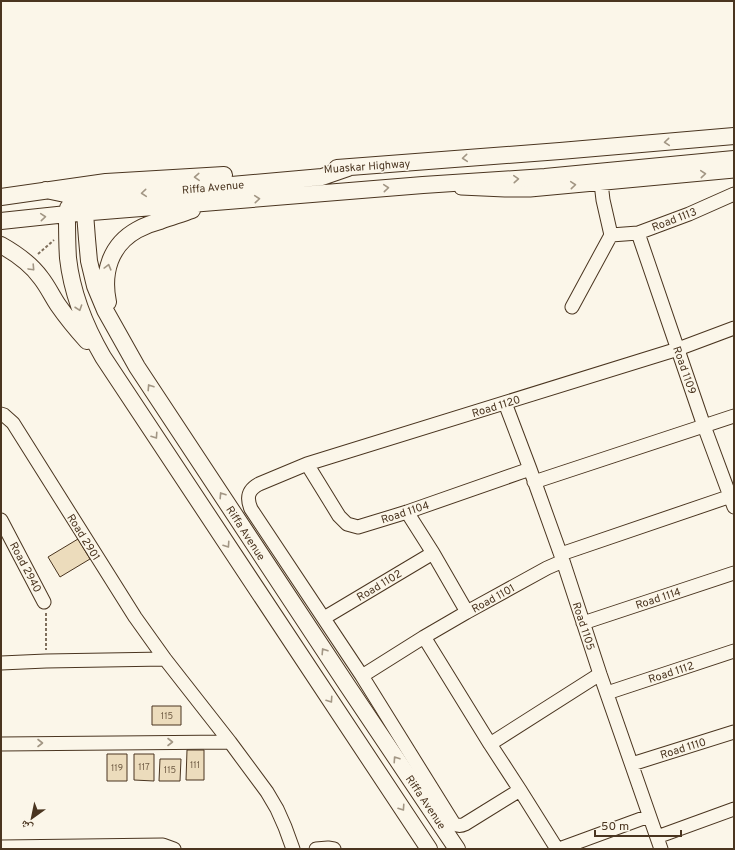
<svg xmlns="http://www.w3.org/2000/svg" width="735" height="850" font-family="Overpass,'Noto Naskh Arabic',sans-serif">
	<rect width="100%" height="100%" fill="#fbf6e9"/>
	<path fill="#ecdcbc" stroke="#4a3520" d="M 78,539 L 90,559 L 60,577 L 48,557 Z
		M 152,706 L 181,706 L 181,725 L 152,725 Z
		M 187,750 L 204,750 L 204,780 L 186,780 Z
		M 107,754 L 127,754 L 127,781 L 107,781 Z
		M 134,754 L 154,754 L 154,781 L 134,780 Z
		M 160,759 L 181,759 L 180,781 L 159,781 Z"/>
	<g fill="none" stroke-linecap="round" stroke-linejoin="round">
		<defs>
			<path id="minor" d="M 461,188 L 505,190 L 530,190 L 734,171
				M 638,233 L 704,426 L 734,507
				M 611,235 L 638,233 L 689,214 L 734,194
				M 572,307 L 611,235 L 603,200 L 601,183
				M 505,403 L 530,469 L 563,561 L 600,674 L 661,849
				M 1,414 L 4,415 L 13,423 L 135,617 L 165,659 L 230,742 L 267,792 L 277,809 L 285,827 L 293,849
				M 307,464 L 339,516 L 347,524 L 358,527 L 407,512 L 530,469
				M 534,482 L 734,416
				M 407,512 L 433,553 L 467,612
				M 1,520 L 44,602
				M 561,554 L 734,495
				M 324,618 L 433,553
				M 583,623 L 734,573
				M 424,637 L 490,744 L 520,790 L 557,849
				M 1,663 L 46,661 L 165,659
				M 362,676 L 424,637 L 467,612 L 547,568 L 563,561
				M 607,693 L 734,651
				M 1,744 L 230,742
				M 490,744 L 600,674
				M 632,764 L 734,732
				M 520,790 L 465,824 C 461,826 458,826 454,824 L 362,676 L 251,509 C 246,497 248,490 259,484 L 307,464 L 678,349 L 734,328
				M 657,837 L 734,809
				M 1,847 L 163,845 L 174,849
				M 316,849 L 328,848 L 334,849
				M 559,849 L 649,816"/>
			<path id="major" d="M 337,168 L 560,151 L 734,136
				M 348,168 L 322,177 L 108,196 L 76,200 L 68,208 L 67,214 C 67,229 67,244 68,258 C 72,294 85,326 103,357 L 429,849
				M 46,190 L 65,194 L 76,200 L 81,206 L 85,213 L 87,239 L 89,261 L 95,286 L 105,310 L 137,367 L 347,685 L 457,849
				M 1,197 L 106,182 L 224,175
				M 1,221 L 67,214 L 423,185 L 545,177 L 734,159
				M 1,245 C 17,254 31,264 41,278 C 48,287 52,296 58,305 C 67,318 77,330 87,341
				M 108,302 C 102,273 110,245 137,230 C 144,226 152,223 160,221 C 171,217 181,214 192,210"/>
		</defs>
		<use href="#minor" stroke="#4a3520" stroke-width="15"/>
		<use href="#major" stroke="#4a3520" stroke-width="18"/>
		<path stroke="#7f6f5c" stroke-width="2" stroke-dasharray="3 2" stroke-linecap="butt" d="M 38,254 L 54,240
			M 46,613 L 46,650"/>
		<use href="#minor" stroke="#fbf6e9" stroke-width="13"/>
		<use href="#major" stroke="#fbf6e9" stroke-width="16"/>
	</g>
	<defs><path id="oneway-chevron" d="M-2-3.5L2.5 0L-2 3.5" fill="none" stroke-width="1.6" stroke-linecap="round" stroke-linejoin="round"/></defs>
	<g stroke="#a29684">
		<use href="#oneway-chevron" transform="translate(667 142) rotate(175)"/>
		<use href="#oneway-chevron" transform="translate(465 158) rotate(175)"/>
		<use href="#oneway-chevron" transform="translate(703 174) rotate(-5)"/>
		<use href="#oneway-chevron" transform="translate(197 177) rotate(177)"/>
		<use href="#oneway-chevron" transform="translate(516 179) rotate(-4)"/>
		<use href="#oneway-chevron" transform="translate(573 185) rotate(-5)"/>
		<use href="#oneway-chevron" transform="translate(386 188) rotate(-5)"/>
		<use href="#oneway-chevron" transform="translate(144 193) rotate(175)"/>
		<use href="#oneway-chevron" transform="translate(257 199) rotate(-5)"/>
		<use href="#oneway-chevron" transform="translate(43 217) rotate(-5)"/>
		<use href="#oneway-chevron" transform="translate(108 267) rotate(-75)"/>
		<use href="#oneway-chevron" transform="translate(32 268) rotate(47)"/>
		<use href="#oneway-chevron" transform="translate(79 308) rotate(71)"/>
		<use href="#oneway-chevron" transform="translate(150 387) rotate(-123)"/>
		<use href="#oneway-chevron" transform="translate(155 436) rotate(56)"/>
		<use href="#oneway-chevron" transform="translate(222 495) rotate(-123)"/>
		<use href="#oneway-chevron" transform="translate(227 545) rotate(56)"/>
		<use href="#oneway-chevron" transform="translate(324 651) rotate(-123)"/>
		<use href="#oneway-chevron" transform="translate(330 700) rotate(56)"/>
		<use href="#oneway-chevron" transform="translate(170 742)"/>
		<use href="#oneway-chevron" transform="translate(40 743)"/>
		<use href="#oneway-chevron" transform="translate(396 759) rotate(-124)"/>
		<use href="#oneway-chevron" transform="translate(402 808) rotate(56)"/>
	</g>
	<g text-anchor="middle" stroke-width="3" stroke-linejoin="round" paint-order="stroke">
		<g font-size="9" fill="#725f47">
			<text x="167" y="719">115</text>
			<text x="195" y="768">111</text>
			<text x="144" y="770">117</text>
			<text x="117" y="771">119</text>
			<text x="170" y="773">115</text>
		</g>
		<g font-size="11" fill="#4a3520" stroke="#fbf6e9">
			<text transform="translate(367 166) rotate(-4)" y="4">Muaskar Highway</text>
			<text transform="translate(213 187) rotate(-5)" y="4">Riffa Avenue</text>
			<text transform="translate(674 219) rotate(-21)" y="4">Road 1113</text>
			<text transform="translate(685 370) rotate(71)" y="4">Road 1109</text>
			<text transform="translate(496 406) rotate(-17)" y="4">Road 1120</text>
			<text transform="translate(405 512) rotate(-18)" y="4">Road 1104</text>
			<text transform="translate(246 533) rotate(57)" y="4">Riffa Avenue</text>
			<text transform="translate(84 537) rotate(58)" y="4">Road 2901</text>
			<text transform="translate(26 567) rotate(62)" y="4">Road 2940</text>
			<text transform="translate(379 585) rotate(-31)" y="4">Road 1102</text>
			<text transform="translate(493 598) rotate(-29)" y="4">Road 1101</text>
			<text transform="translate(658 598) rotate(-18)" y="4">Road 1114</text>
			<text transform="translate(584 626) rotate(72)" y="4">Road 1105</text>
			<text transform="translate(671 672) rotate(-18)" y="4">Road 1112</text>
			<text transform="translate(683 748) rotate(-17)" y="4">Road 1110</text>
			<text transform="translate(426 802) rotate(56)" y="4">Riffa Avenue</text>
		</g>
	</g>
	<rect width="735" height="850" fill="none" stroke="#4a3520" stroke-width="4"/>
	<g transform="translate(32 818) rotate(213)" stroke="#fbf6e9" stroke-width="3" paint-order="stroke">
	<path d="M0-3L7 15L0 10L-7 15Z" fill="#4a3520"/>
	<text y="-6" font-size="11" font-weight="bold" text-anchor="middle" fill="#4a3520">ش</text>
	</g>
	<path d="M595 830v6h86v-6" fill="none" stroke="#4a3520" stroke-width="2"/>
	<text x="601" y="830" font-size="12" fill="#4a3520" stroke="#fbf6e9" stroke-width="3" paint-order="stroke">50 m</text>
</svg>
